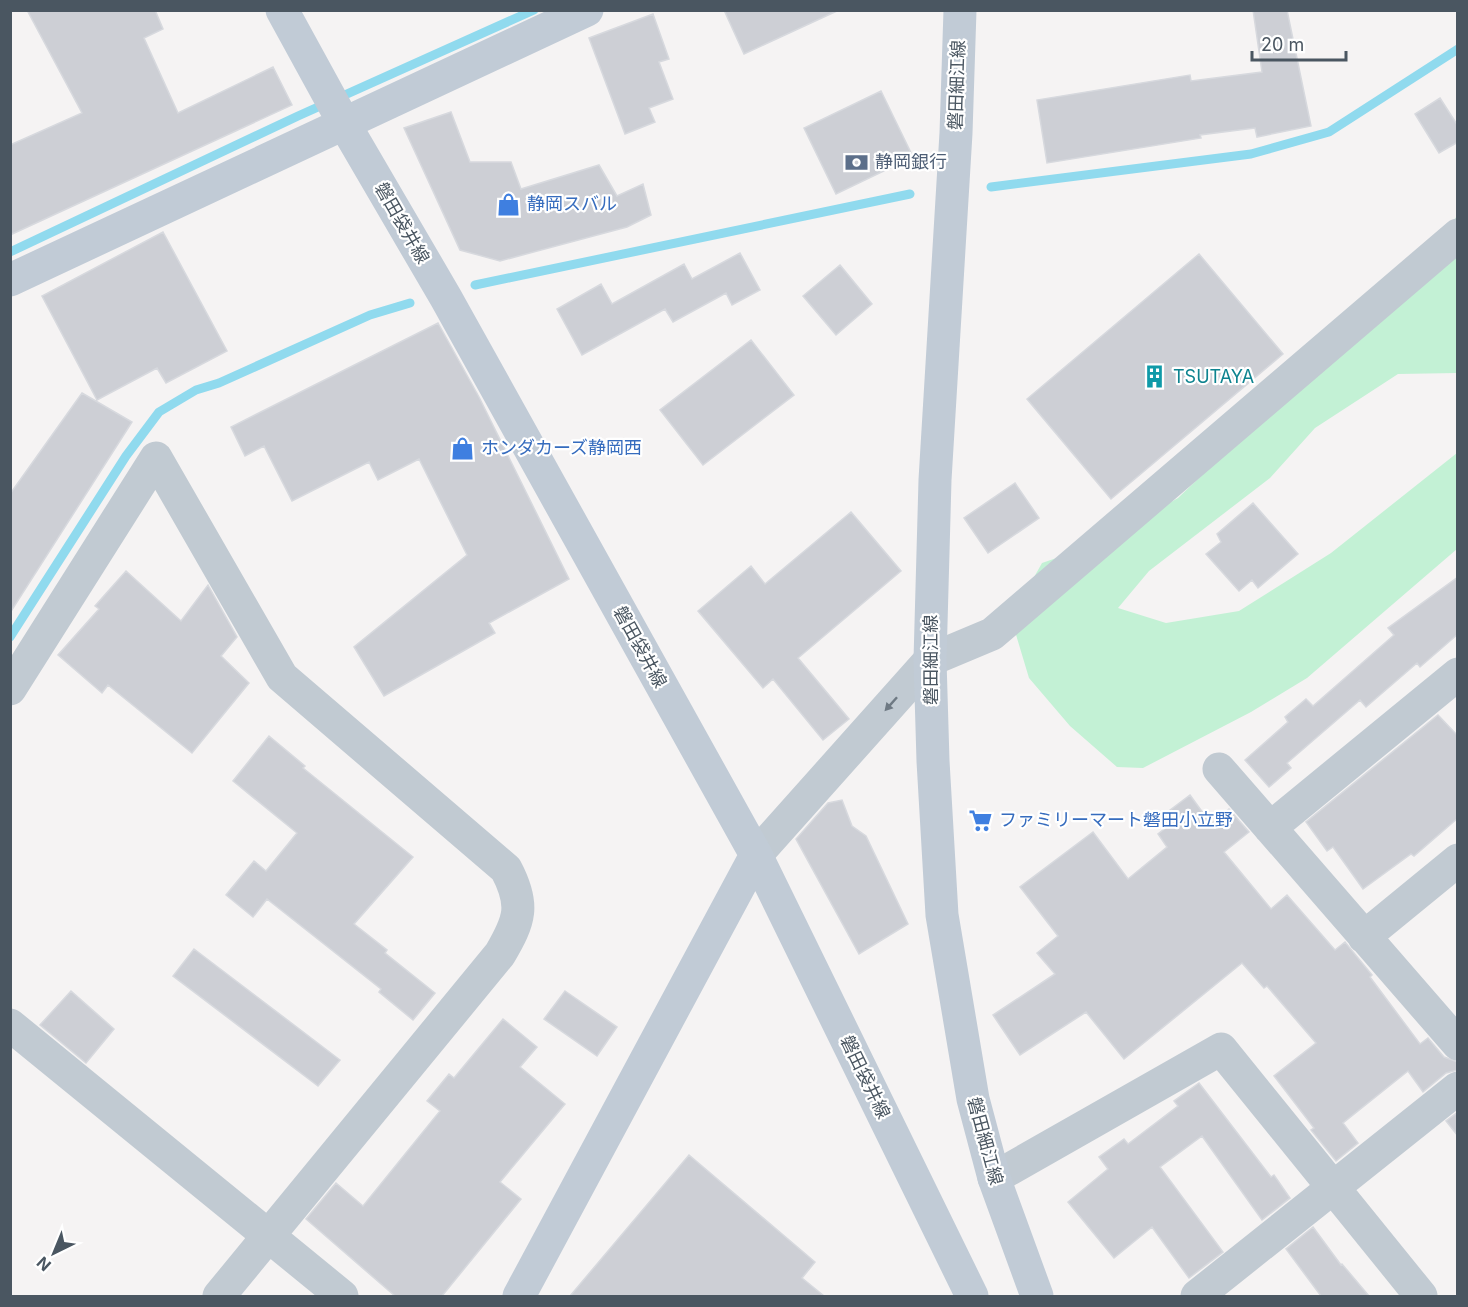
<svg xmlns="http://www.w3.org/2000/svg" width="1468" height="1307" font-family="Inter,'Noto Sans JP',sans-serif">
	<rect width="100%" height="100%" fill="#f5f3f3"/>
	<path fill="#c3f1d5" d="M 1457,216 L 1457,373 L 1398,374 L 1315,428 L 1270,478 L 1149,571 L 1118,608 L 1166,623 L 1239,611 L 1331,553 L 1457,453 L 1457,549 L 1307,678 L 1251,712 L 1143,768 L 1117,767 L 1070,726 L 1029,678 L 1011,618 L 1042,563 L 1097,544 L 1178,498 L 1411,275 Z"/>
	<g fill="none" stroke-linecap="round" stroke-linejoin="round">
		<path stroke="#90daee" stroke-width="9" d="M 991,187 L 1251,154 L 1329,132 L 1458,49
			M 10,252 L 298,116 L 534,10
			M 475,285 L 910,194
			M 10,637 L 126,456 L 159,412 L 196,390 L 219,383 L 370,315 L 410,303"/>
	</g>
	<path fill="#cdcfd5" stroke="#d7d9de" stroke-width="1.5" d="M 27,10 L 155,10 L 163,29 L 144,38 L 178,113 L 273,67 L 292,105 L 10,235 L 10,145 L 82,113 Z
		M 724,10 L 839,10 L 744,54 Z
		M 1253,10 L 1287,10 L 1311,126 L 1257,137 L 1255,128 L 1200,135 L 1201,138 L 1047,163 L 1037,100 L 1190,75 L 1191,81 L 1262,72 Z
		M 653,14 L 669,59 L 659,62 L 673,99 L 649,108 L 655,122 L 625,134 L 589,38 Z
		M 881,91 L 913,157 L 836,194 L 804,128 Z
		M 1440,98 L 1458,126 L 1458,142 L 1439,153 L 1415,114 Z
		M 451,112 L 470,162 L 511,162 L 521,189 L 599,165 L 617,196 L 643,184 L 651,215 L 627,227 L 500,261 L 460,250 L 404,128 Z
		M 163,232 L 227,351 L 166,383 L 157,368 L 97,400 L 42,296 Z
		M 740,253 L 760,290 L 732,305 L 726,293 L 673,322 L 665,309 L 582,355 L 557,309 L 601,284 L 612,304 L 684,264 L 692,279 Z
		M 1199,254 L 1283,354 L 1111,499 L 1027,399 Z
		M 840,265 L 872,304 L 836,335 L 803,296 Z
		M 438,323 L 479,397 L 569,579 L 489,623 L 495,633 L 384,696 L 354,647 L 467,555 L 419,459 L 378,480 L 369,462 L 292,501 L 264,446 L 245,456 L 231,427 Z
		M 751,340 L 794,395 L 703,465 L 660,410 Z
		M 82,393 L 132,422 L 10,613 L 10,494 Z
		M 1015,483 L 1039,518 L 988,553 L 964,518 Z
		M 1253,503 L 1298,554 L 1258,588 L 1252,580 L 1239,591 L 1206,554 L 1221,542 L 1217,534 Z
		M 851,512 L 901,571 L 798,658 L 849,719 L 823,740 L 773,679 L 763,688 L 698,611 L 751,566 L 765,584 Z
		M 126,571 L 181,621 L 208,585 L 237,637 L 221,656 L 249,683 L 192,753 L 108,685 L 102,693 L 58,655 L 99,609 L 95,606 Z
		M 1458,577 L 1458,634 L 1420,667 L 1417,663 L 1366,707 L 1360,700 L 1287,763 L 1291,768 L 1269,787 L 1245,760 L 1288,722 L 1285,717 L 1306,699 L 1313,706 L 1394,635 L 1388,628 Z
		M 1438,715 L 1458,736 L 1458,818 L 1414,856 L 1411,854 L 1363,889 L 1333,847 L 1327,851 L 1306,822 Z
		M 269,736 L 305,766 L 303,768 L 413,857 L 354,924 L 387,950 L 385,953 L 435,993 L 413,1020 L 379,992 L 381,989 L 267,899 L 253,917 L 226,895 L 254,861 L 266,871 L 297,833 L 233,781 Z
		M 1190,795 L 1211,824 L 1229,809 L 1249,832 L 1224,852 L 1271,909 L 1287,895 L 1335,950 L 1345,942 L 1372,975 L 1370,977 L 1420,1044 L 1428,1038 L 1444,1057 L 1458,1062 L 1458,1070 L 1446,1073 L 1423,1092 L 1408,1071 L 1343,1123 L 1358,1143 L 1336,1161 L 1311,1130 L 1314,1128 L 1274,1076 L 1316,1043 L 1267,986 L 1264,988 L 1242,963 L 1124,1059 L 1086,1012 L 1020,1055 L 993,1015 L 1055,974 L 1037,953 L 1058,936 L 1020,887 L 1093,832 L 1128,879 L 1167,847 L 1158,834 L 1168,826 L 1161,817 Z
		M 842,800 L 852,826 L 866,836 L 908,924 L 859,954 L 796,839 L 828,803 Z
		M 194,949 L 340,1060 L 318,1086 L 173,976 Z
		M 71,991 L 114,1029 L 86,1063 L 40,1025 Z
		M 565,991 L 617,1027 L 597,1056 L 544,1019 Z
		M 503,1019 L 537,1047 L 520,1067 L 565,1104 L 500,1182 L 521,1199 L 442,1296 L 395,1296 L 306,1219 L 336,1183 L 363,1206 L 440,1111 L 427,1101 L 449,1074 L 454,1078 Z
		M 1199,1083 L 1271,1177 L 1274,1175 L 1290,1198 L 1262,1220 L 1202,1136 L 1160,1167 L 1223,1252 L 1189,1278 L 1152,1227 L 1114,1258 L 1068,1202 L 1108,1169 L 1099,1157 L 1124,1139 L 1128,1144 L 1178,1106 L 1174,1101 Z
		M 1458,1112 L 1458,1136 L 1446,1121 Z
		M 689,1155 L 815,1262 L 802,1278 L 824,1296 L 570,1296 Z
		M 1313,1227 L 1341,1265 L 1342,1264 L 1369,1296 L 1321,1296 L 1286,1249 Z"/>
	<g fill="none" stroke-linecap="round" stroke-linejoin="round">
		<path stroke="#c1cad2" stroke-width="33" d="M 10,689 L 156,458 L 282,677 L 506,869 C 525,905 520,920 500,954 L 219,1296
			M 1219,769 L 1458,1044
			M 1270,828 L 1458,674
			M 756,855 L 930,660 L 992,634 L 1458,235
			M 1364,937 L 1458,860
			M 10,1025 L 342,1296
			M 994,1178 L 1221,1049 L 1421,1296
			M 1197,1296 L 1458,1088"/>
		<path stroke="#c1cbd6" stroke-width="33" d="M 282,10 L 345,125 L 446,298 L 756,855 L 972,1296
			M 960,10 L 956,133 L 935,480 L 930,660 L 933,761 L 942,915 L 973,1099 L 994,1178 L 1037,1296
			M 10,280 L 587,10
			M 519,1296 L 756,855"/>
	</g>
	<defs><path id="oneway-solid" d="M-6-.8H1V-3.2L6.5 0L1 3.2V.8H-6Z" transform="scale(1.5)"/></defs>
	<use fill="#6e7983" href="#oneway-solid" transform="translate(891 704) rotate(132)"/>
	<defs>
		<symbol id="bank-bare" viewBox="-9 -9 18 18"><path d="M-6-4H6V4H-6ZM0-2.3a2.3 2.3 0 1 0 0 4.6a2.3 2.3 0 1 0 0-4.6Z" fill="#5c6f8a" stroke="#fff" stroke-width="2.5" paint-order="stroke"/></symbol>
		<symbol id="shop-bare" viewBox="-9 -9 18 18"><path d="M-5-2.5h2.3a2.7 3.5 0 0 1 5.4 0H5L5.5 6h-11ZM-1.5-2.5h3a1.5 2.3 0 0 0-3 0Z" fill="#3f7fe0" stroke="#fff" stroke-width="2.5" paint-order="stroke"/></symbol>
		<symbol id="building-bare" viewBox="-9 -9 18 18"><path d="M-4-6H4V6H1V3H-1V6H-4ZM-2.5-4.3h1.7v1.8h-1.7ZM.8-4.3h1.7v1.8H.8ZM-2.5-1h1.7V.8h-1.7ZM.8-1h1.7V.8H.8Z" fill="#0f9aa8" stroke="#fff" stroke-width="2.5" paint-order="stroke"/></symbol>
		<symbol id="supermarket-bare" viewBox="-9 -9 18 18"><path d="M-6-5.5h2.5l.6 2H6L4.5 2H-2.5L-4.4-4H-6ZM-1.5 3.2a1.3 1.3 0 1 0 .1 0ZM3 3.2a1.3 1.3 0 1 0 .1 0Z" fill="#3f7fe0" stroke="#fff" stroke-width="2.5" paint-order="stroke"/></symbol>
	</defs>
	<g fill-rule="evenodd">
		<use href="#bank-bare" x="840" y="146" width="33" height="33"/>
		<use href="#shop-bare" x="492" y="188" width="33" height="33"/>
		<use href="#building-bare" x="1138" y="360" width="33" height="33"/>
		<use href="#shop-bare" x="446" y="432" width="33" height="33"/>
		<use href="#supermarket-bare" x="964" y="804" width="33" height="33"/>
	</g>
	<g text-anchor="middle" stroke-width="4.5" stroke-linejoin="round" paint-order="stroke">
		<g font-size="18" fill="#4a5661" stroke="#fff">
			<text transform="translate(957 85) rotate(-88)" y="6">磐田細江線</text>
			<text transform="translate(402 223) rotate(60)" y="6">磐田袋井線</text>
			<text transform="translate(640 647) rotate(61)" y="6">磐田袋井線</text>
			<text transform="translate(931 660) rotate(-90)" y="6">磐田細江線</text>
			<text transform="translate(865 1077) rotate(64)" y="6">磐田袋井線</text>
			<text transform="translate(985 1141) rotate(75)" y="6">磐田細江線</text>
		</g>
		<g font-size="18" fill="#4e5e75" stroke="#fff" text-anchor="start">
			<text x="875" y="168">静岡銀行</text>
		</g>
		<g font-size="18" fill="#366cbe" stroke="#fff" text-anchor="start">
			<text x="527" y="210">静岡スバル</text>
			<text x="481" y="454">ホンダカーズ静岡西</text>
			<text x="999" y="826">ファミリーマート磐田小立野</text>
		</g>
		<g font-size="18" fill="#0d838f" stroke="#fff" text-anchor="start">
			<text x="1173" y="383">TSUTAYA</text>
		</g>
	</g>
	<rect width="1468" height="1307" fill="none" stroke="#4a5661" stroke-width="24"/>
	<g transform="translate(54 1253) rotate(223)" stroke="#ffffff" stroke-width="4.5" paint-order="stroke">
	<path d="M0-4.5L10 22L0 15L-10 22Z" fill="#4a5661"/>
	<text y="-9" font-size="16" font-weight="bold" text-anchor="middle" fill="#4a5661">N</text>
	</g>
	<path d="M1252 51v9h94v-9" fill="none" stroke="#4a5661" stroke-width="3"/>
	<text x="1261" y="51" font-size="18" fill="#4a5661" stroke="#ffffff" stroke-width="4.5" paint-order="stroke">20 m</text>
</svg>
